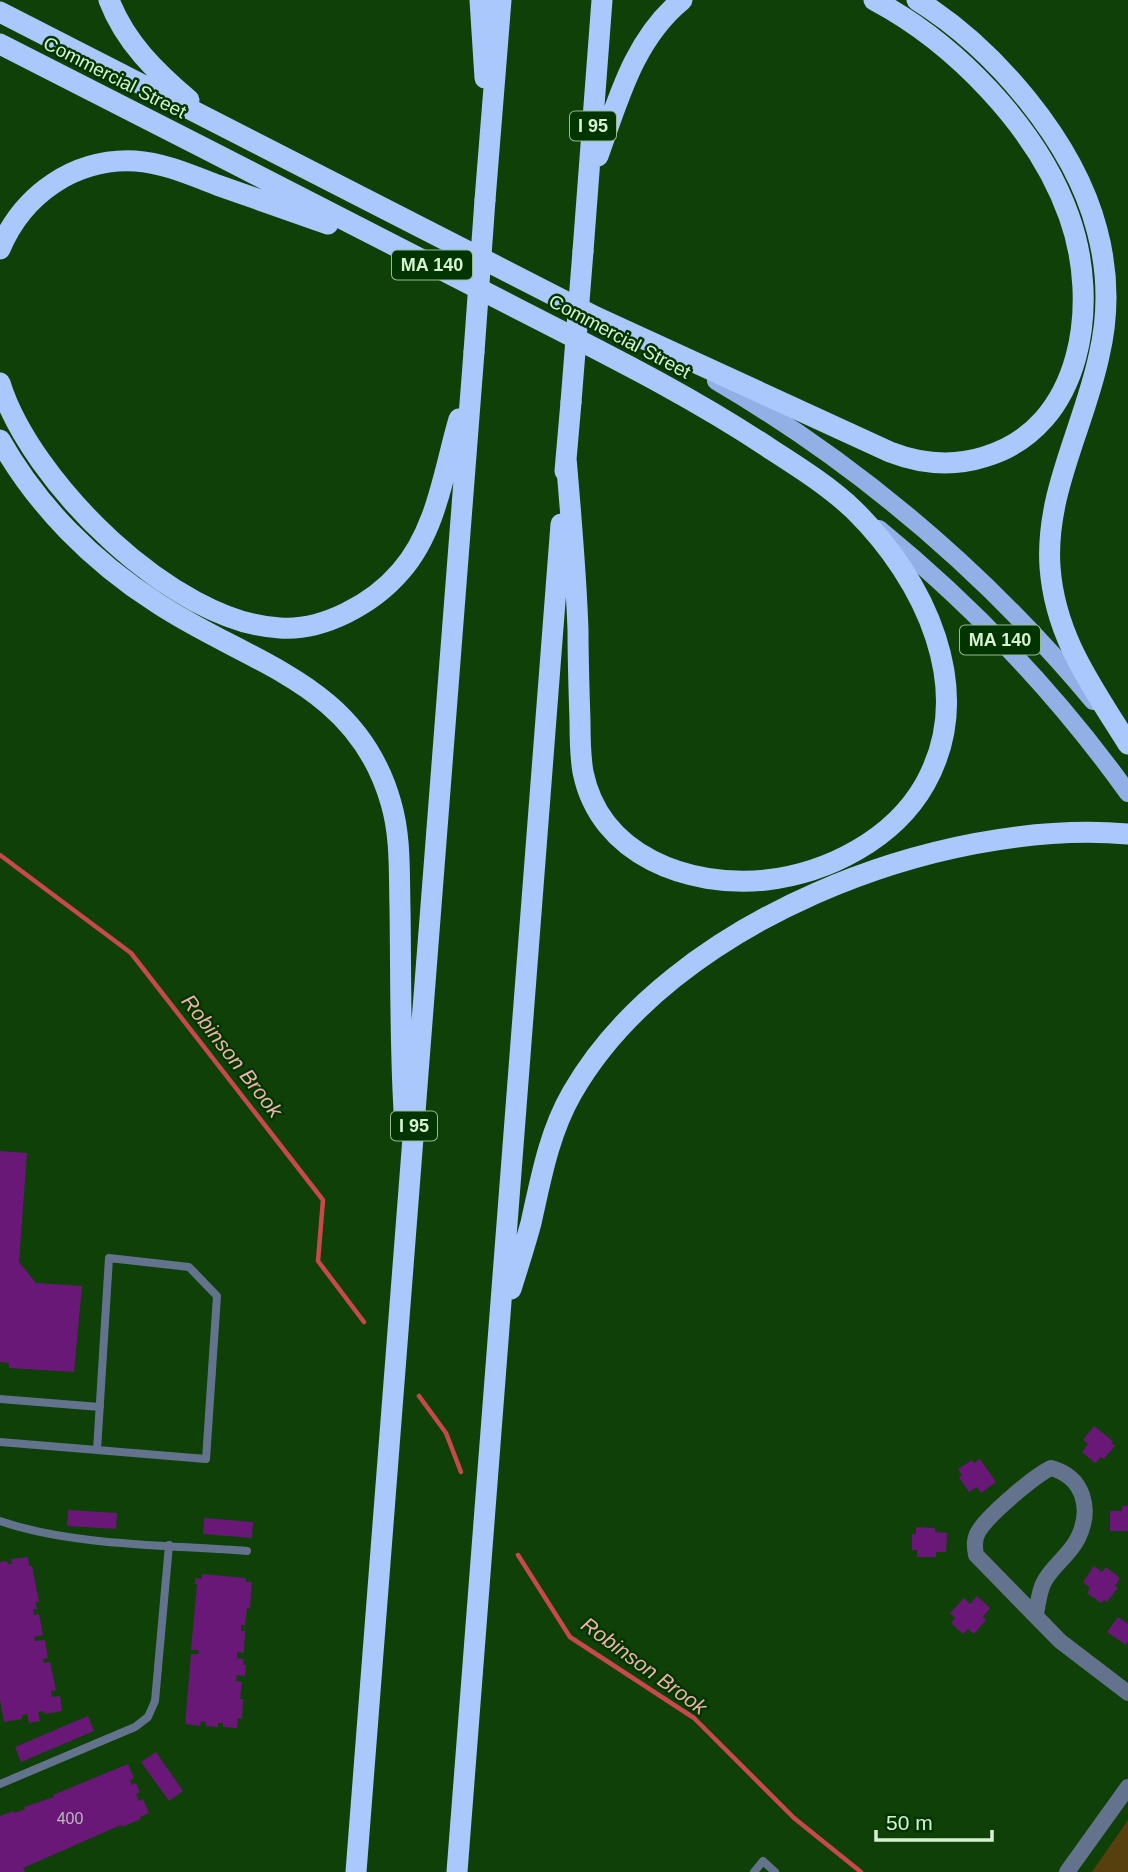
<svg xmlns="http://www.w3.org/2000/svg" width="1128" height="1872" font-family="Helvetica,sans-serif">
	<rect width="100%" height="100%" fill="#0e4007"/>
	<path fill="#58400e" d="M 1128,1820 L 1128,1872 L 1092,1872 Z"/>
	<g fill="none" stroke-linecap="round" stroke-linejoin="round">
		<path stroke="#c7494e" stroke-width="4.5" d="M 0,855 L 131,953 L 323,1200 L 318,1261 L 364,1322
			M 419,1396 L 446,1433 L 461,1472
			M 518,1555 L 570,1637 L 694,1718 L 794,1818 L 861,1872"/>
	</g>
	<path fill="#691877" d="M 0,1151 L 27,1153 L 19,1262 L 36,1283 L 82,1286 L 74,1372 L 9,1368 L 9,1363 L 0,1362 Z
		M 1094,1426 L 1113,1441 L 1111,1443 L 1115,1446 L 1104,1459 L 1101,1457 L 1095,1463 L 1082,1452 L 1088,1444 L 1083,1440 Z
		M 980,1459 L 996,1482 L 981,1493 L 977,1487 L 969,1492 L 959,1478 L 962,1475 L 958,1469 L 972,1460 L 974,1463 Z
		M 1122,1506 L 1128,1506 L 1128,1531 L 1110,1531 L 1110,1511 L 1122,1511 Z
		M 68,1510 L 117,1513 L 116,1529 L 67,1526 Z
		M 204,1518 L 253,1522 L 252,1538 L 203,1534 Z
		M 916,1527 L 935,1528 L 935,1532 L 947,1533 L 946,1552 L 936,1552 L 936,1557 L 917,1557 L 917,1550 L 912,1550 L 912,1534 L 916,1534 Z
		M 28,1557 L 29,1566 L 32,1566 L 39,1602 L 35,1602 L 37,1609 L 33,1610 L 34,1615 L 39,1614 L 43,1635 L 34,1637 L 35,1641 L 45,1640 L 48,1658 L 43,1659 L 44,1663 L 50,1662 L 56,1690 L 51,1691 L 52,1697 L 60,1696 L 62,1711 L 45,1714 L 44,1711 L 38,1712 L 40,1721 L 29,1723 L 27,1714 L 22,1715 L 22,1719 L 4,1722 L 0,1700 L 0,1562 L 7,1561 L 8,1564 L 12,1564 L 11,1559 Z
		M 1094,1566 L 1102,1572 L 1106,1567 L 1120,1578 L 1115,1586 L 1118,1588 L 1107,1602 L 1104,1600 L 1101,1603 L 1087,1593 L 1090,1588 L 1083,1582 Z
		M 202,1574 L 246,1578 L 246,1582 L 252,1582 L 250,1608 L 247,1608 L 245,1625 L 241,1625 L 241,1631 L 245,1631 L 244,1653 L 237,1652 L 237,1658 L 244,1659 L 243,1665 L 246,1665 L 245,1676 L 237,1675 L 236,1681 L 242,1682 L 240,1699 L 243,1699 L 242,1719 L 238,1718 L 237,1728 L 223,1727 L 223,1723 L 218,1723 L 218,1727 L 206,1726 L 206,1722 L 201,1721 L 200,1726 L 185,1724 L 191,1654 L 198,1654 L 199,1650 L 191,1650 L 197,1584 L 195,1584 L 195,1578 L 202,1579 Z
		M 977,1596 L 990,1608 L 983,1617 L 986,1620 L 974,1634 L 968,1629 L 963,1634 L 951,1623 L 955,1618 L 950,1613 L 964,1598 L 970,1604 Z
		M 1118,1617 L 1128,1624 L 1128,1642 L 1126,1645 L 1107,1632 Z
		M 88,1716 L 94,1731 L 21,1762 L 15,1747 Z
		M 156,1752 L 183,1791 L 169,1801 L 141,1762 Z
		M 128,1764 L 134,1778 L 130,1780 L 132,1785 L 136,1783 L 140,1792 L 136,1794 L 139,1801 L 143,1799 L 149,1813 L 140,1817 L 141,1819 L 122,1827 L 121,1825 L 23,1868 L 25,1872 L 0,1872 L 0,1816 L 14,1811 L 15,1813 L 25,1809 L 24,1807 L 54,1797 L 53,1795 Z"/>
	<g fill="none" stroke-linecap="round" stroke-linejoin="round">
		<path stroke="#64738d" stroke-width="8" d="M 0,1399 L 100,1407
			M 0,1442 L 206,1459 L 217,1296 L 189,1267 L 109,1258 L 97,1450
			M 0,1521 C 72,1546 170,1545 247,1551
			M 0,1784 L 135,1727 L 148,1717 L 155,1701 L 169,1545
			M 754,1872 L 763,1861 L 775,1872"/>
		<path stroke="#64738d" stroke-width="16" d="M 1036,1614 C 1038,1604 1039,1591 1044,1582 C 1052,1566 1070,1555 1078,1538 C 1092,1509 1084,1477 1051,1468 C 1034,1476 991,1513 980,1529 C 974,1537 974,1545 976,1555 L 1060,1641 L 1128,1693
			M 1067,1872 L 1128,1787"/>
		<path stroke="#92b0e6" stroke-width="18" d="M 716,381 C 859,465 987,574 1093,701
			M 879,529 C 973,606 1057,694 1128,793"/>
		<path stroke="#abc8fc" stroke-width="21" d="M 109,0 C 125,42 156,72 189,100
			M 480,0 L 485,78
			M 917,0 C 994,48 1074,141 1097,230 C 1108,271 1109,314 1099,356 C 1084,427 1045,493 1050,567 C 1055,637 1092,686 1128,744
			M 0,12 L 596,317 L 890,452 C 921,464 952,467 984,457 C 1084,428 1100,302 1069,216 C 1038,128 955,43 874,0
			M 0,44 C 175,133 349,222 524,312 C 608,355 693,397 772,450 C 800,468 830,487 854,510 C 924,579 978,689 925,784 C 894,839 828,873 766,880 C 689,888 600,856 583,772 C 580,755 580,738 580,721 C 579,691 578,661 578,630 C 576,572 571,515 566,458
			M 598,156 C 618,100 634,39 682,0
			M 485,200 L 501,0
			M 0,249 C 23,194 75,158 135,161 C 164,163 191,175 217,185 C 254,198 291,211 328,224
			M 583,251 L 602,0
			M 0,383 C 30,481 173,623 280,628 C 323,631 373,604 401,571 C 437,530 444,470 459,419
			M 0,440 C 37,506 93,562 157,603 C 249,664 357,682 391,803 C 401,837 399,873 400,908 C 401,976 400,1043 404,1110
			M 565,471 L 571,402
			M 511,1289 C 518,1267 525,1245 531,1223 C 541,1178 549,1133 572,1093 C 670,922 938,818 1128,834
			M 356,1872 L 474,352
			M 457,1872 L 561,524"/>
		<path stroke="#abc8fc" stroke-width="21" d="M 474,352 L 485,200
			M 571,402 L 583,251"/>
	</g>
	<g text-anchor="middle" stroke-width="5" stroke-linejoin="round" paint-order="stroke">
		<g font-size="16" fill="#bcbcbc">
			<text x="70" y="1824">400</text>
		</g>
		<g fill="#013500" stroke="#97b994" stroke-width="2">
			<rect x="570" y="111.5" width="46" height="29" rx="5"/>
			<rect x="392" y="250.5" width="80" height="29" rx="5"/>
			<rect x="960" y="625.5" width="80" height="29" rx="5"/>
			<rect x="391" y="1111.5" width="46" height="29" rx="5"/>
		</g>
		<g font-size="18" font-weight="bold" fill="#d7f2d3">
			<text x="593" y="132">I 95</text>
			<text x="432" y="271">MA 140</text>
			<text x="1000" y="646">MA 140</text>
			<text x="414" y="1132">I 95</text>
		</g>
		<g font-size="19" fill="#d7f2d3" stroke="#013500">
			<text transform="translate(115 77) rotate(27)" y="7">Commercial Street</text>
			<text transform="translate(620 336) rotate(28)" y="7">Commercial Street</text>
		</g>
		<g font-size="21" font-style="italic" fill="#f2b1af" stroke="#013500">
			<text transform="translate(232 1056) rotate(52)" y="7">Robinson Brook</text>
			<text transform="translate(644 1666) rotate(36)" y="7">Robinson Brook</text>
		</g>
	</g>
	<path d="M876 1830v10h116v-10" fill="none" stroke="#d7f2d3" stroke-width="3.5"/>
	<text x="886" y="1830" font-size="21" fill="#d7f2d3" stroke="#013500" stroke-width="5" paint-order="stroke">50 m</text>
</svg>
